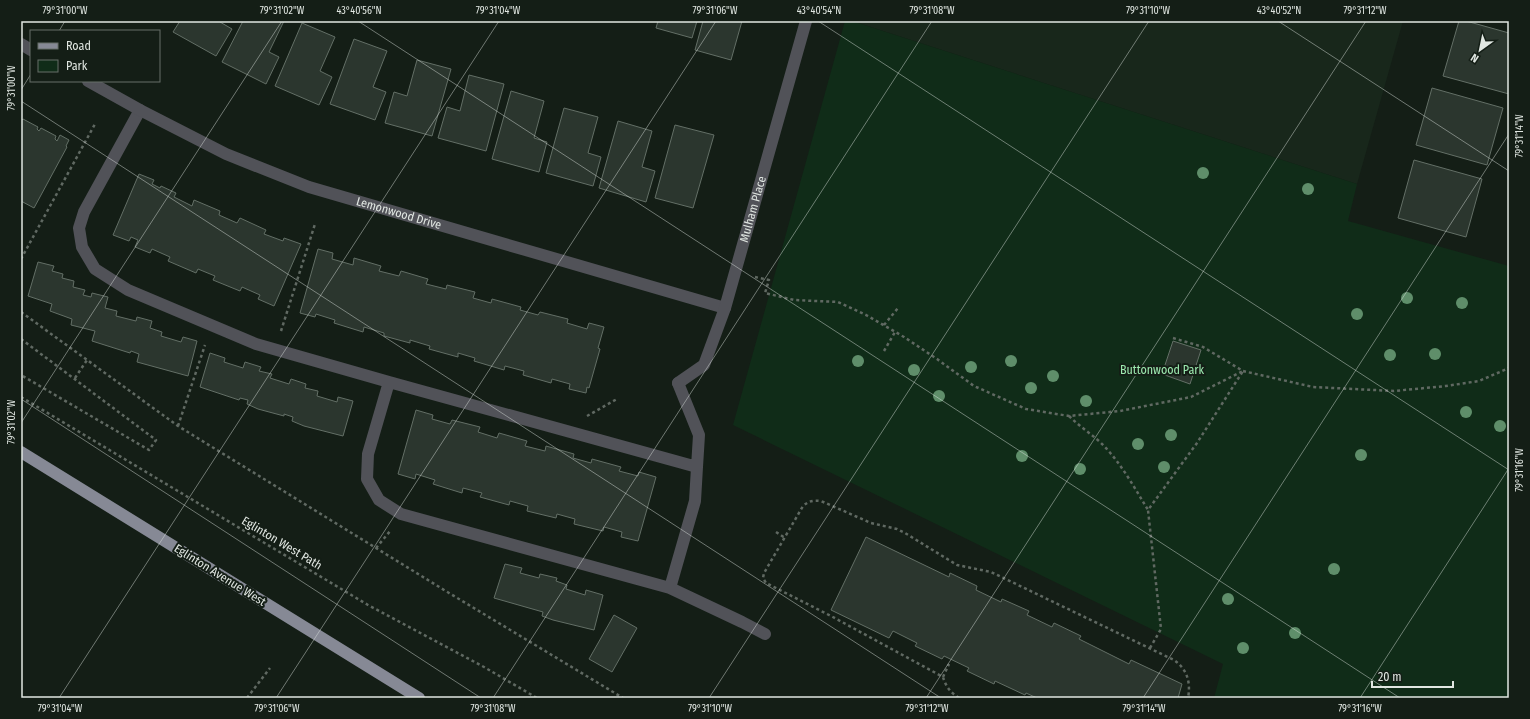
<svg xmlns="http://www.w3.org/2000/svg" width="1530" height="719" font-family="'Fira Sans Condensed',sans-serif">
	<rect width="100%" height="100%" fill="#141e16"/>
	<path fill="#18271b" d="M 852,21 L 1403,21 L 1357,184 Z"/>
	<path fill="#102c18" d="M 845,21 L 852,21 L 1357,184 L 1348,221 L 1509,266 L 1509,698 L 1214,698 L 1223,664 L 733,425 Z"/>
	<path fill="#2b362e" stroke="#636f66" d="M 180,21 L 220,21 L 220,22 L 232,29 L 216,56 L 173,32 Z
		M 243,21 L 284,21 L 269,52 L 279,57 L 266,84 L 222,62 Z
		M 658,21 L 697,21 L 692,38 L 656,28 Z
		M 703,21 L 742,21 L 731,60 L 695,50 Z
		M 1459,21 L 1466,21 L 1509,33 L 1509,94 L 1443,76 Z
		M 302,23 L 335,37 L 320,71 L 332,77 L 319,105 L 275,86 Z
		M 354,39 L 387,51 L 373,87 L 386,92 L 375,120 L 330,104 Z
		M 417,60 L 451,69 L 432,136 L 385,123 L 394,92 L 407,96 Z
		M 469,75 L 504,84 L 486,151 L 438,138 L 447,107 L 460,111 Z
		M 1432,88 L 1503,108 L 1487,165 L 1416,145 Z
		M 511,91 L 544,101 L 534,138 L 547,142 L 539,172 L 492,159 Z
		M 564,108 L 598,117 L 588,153 L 601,157 L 593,186 L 546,173 Z
		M 23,119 L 38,127 L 37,129 L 39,131 L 41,128 L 56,136 L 55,139 L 57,141 L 60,135 L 69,140 L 66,146 L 67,147 L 34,208 L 21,201 L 21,121 Z
		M 618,121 L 652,131 L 642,167 L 655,171 L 646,202 L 599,188 Z
		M 675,125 L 714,135 L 693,208 L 655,198 Z
		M 1414,160 L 1482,179 L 1466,237 L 1398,218 Z
		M 139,174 L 154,180 L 152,184 L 160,188 L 161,186 L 176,193 L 174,197 L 192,206 L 194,200 L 220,211 L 219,215 L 237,223 L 240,218 L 266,230 L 264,234 L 283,241 L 284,238 L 301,244 L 274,306 L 258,299 L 260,295 L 242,287 L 240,291 L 213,280 L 215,276 L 198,269 L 196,273 L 168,261 L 170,257 L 152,249 L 150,253 L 135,247 L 138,240 L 131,237 L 129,241 L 113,235 Z
		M 318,249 L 333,253 L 332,259 L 353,265 L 354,258 L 381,266 L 379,271 L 399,276 L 401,271 L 428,279 L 426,284 L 446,289 L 447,285 L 475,292 L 473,298 L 491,303 L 492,299 L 521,307 L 520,310 L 538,315 L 540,312 L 568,319 L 567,323 L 587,329 L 589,323 L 604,327 L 598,348 L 600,349 L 589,388 L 587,387 L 586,393 L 569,389 L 570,384 L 552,379 L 551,383 L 523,375 L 524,371 L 505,366 L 504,370 L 474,361 L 475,358 L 458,353 L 458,357 L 429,349 L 430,346 L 410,340 L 410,343 L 384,336 L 384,333 L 364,327 L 363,332 L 334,323 L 335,320 L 316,314 L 315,317 L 300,313 Z
		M 38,262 L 54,266 L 52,271 L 63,274 L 62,278 L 74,281 L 73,287 L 85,290 L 83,295 L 91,297 L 92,293 L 108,297 L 105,308 L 117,311 L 116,316 L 136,321 L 137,317 L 152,321 L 150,328 L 162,332 L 161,336 L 181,342 L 183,337 L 197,341 L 188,376 L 137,362 L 139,354 L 131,351 L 130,353 L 92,341 L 95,331 L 71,325 L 72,319 L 50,311 L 52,304 L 28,296 Z
		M 1173,341 L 1201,350 L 1190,384 L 1162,374 Z
		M 210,353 L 225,358 L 224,362 L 243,368 L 245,362 L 261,367 L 259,371 L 272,374 L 270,378 L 289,384 L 291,379 L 306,384 L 305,388 L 318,391 L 317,396 L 337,402 L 338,397 L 353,401 L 343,436 L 304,426 L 292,421 L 293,417 L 284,414 L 284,416 L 258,409 L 247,404 L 248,400 L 240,398 L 239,400 L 200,387 Z
		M 416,410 L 433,415 L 432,419 L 450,424 L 452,420 L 480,427 L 478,432 L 497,438 L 499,433 L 527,441 L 525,446 L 545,451 L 546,446 L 574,454 L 573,458 L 591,463 L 592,459 L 621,467 L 619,471 L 638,476 L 639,472 L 656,477 L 638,541 L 621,537 L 622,532 L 604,527 L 603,531 L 574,524 L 575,519 L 557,514 L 556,518 L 527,511 L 528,506 L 510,501 L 509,505 L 480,497 L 482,493 L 463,488 L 462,493 L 433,484 L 435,480 L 416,474 L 415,479 L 398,474 Z
		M 866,537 L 949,577 L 950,573 L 977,586 L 976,590 L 1001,602 L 1002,599 L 1029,611 L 1027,615 L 1052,627 L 1054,623 L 1081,636 L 1079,639 L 1129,664 L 1131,660 L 1182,684 L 1178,698 L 1037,698 L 1026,693 L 1025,695 L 995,681 L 994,684 L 967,671 L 969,668 L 944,656 L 942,659 L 915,646 L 917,643 L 893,631 L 889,638 L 831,610 Z
		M 505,564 L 522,568 L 520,573 L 539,578 L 540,574 L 557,578 L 556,581 L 567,585 L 566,589 L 585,595 L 586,590 L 603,595 L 594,630 L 553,620 L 542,616 L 543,612 L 494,598 Z
		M 614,615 L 637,628 L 612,672 L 589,659 Z"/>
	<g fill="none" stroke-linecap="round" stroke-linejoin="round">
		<path stroke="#606962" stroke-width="2.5" stroke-dasharray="3 3" stroke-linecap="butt" d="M 21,259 L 95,124
			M 755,277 L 769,280 L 765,293 L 794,300 L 838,302 L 866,315 L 904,337 L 937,359 L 974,386 L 1026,409 L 1069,416 L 1120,411 L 1191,397 L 1243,371
			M 21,312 L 178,426 L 449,593 L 623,698
			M 884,325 L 898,308
			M 281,331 L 315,224
			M 1173,338 L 1203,347 L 1243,371 L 1313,387 L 1394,391 L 1446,386 L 1479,381 L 1509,368
			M 21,339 L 156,440 L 149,450 L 21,375
			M 884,351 L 895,332
			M 75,378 L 87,360
			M 21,397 L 368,605 L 484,667 L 537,698
			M 587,416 L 617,399
			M 1069,416 C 1079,426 1090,433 1100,442 C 1120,461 1134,487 1148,510
			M 178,426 L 205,345
			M 776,532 L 785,538
			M 376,548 L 391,530
			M 1150,648 L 1161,629 L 1148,510 L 1197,443 L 1243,371
			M 943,677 L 949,664
			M 247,698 L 270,668
			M 959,698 C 951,693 946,687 943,677 L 831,616 L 766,583 L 763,578 L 764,573 L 803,506 C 809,501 813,500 821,501 L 871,523 L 897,529 L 905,533 L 957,565 L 991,572 L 1174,660 C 1187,669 1191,682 1188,698
			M 1034,698 L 1035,697"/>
		<path stroke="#515258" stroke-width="12" d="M 140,110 L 84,212 L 79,228 L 82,247 L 95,269 L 128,290 L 256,344 L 389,382 L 697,467 L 699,435 L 678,383
			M 389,382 L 368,454 L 367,479 L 379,500 L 401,514 L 670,588 L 742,622 L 765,634
			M 670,588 L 695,501 L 697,467"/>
		<g stroke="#515258" stroke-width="12">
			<path d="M 21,44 L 31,50"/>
			<path id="s1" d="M 88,81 L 140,110 L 226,154 L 309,187 L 725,308"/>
			<path id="s2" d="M 678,383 L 704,365 L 725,308 L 806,21"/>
		</g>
		<path stroke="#868995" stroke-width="12" d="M 21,452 L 419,698"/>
	</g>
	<g fill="#5f8e6a">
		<circle cx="1203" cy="173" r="6"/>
		<circle cx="1308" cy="189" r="6"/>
		<circle cx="1407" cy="298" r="6"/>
		<circle cx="1462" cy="303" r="6"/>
		<circle cx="1357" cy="314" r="6"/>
		<circle cx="1435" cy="354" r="6"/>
		<circle cx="1390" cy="355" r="6"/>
		<circle cx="858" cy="361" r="6"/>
		<circle cx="1011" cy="361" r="6"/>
		<circle cx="971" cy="367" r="6"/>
		<circle cx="914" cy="370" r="6"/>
		<circle cx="1053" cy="376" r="6"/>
		<circle cx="1031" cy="388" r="6"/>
		<circle cx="939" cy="396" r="6"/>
		<circle cx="1086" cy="401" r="6"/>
		<circle cx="1466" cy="412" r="6"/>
		<circle cx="1500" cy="426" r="6"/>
		<circle cx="1171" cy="435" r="6"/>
		<circle cx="1138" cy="444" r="6"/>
		<circle cx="1361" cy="455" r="6"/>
		<circle cx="1022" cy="456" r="6"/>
		<circle cx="1164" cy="467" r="6"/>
		<circle cx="1080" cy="469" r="6"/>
		<circle cx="1334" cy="569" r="6"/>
		<circle cx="1228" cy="599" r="6"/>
		<circle cx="1295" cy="633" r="6"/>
		<circle cx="1243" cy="648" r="6"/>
	</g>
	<path fill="none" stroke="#e1e7e2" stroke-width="1" stroke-opacity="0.45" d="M 358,21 L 1400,698M 818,21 L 1509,470M 1278,21 L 1509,171M 59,31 L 65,21M 21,90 L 31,74M 21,101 L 941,698M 21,399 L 481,698M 21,423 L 282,21M 59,698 L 499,21M 276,698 L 716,21M 493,698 L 932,21M 709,698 L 1149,21M 926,698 L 1366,21M 1143,698 L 1509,134M 1360,698 L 1509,468"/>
	<g text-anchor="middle" stroke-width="4" stroke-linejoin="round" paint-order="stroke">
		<g font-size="12" fill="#e1e7e2" stroke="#141e16">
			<text dy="4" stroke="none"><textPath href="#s2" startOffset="195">Mulham Place</textPath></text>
			<text dy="4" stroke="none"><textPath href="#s1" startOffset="339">Lemonwood Drive</textPath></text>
			<text transform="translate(282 543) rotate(31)" y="4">Eglinton West Path</text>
			<text transform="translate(220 575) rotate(32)" y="4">Eglinton Avenue West</text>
		</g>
		<g font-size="12" fill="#9ce9af" stroke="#141e16">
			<text x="1162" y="374">Buttonwood Park</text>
		</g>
	</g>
	<rect width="1530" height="719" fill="none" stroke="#141e16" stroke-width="44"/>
	<rect x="30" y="30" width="130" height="52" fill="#141e16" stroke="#666e68"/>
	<rect x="38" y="43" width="20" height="6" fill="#868995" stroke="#666e68"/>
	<text x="66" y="50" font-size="12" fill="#e1e7e2">Road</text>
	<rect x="38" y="60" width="20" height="12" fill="#102c18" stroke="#666e68"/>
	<text x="66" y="70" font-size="12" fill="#e1e7e2">Park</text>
	<g transform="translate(1480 50) rotate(213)" stroke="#141e16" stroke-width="3" paint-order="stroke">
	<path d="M0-3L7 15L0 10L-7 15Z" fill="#e1e7e2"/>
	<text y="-6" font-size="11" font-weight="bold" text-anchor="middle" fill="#e1e7e2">N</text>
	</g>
	<path d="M1372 681v6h81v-6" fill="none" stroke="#e1e7e2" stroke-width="2"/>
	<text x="1378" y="681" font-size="12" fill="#e1e7e2" stroke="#141e16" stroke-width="3" paint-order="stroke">20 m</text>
	<rect x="22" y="22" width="1486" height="675" fill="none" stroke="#e1e7e2" stroke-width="1.5"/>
	<g font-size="10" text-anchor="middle" fill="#e1e7e2">
		<text x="65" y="14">79°31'00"W</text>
		<text x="282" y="14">79°31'02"W</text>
		<text x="359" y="14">43°40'56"N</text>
		<text x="498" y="14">79°31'04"W</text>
		<text x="715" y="14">79°31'06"W</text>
		<text x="819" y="14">43°40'54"N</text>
		<text x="932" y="14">79°31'08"W</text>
		<text x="1148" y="14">79°31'10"W</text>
		<text x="1279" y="14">43°40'52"N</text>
		<text x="1365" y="14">79°31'12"W</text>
		<text transform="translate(11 88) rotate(-90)" y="4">79°31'00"W</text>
		<text transform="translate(1519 136) rotate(-90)" y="4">79°31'14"W</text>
		<text transform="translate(11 422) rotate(-90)" y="4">79°31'02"W</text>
		<text transform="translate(1519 470) rotate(-90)" y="4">79°31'16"W</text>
		<text x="60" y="712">79°31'04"W</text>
		<text x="277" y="712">79°31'06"W</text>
		<text x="493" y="712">79°31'08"W</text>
		<text x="710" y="712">79°31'10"W</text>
		<text x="927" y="712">79°31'12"W</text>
		<text x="1144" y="712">79°31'14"W</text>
		<text x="1360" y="712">79°31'16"W</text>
	</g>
</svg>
